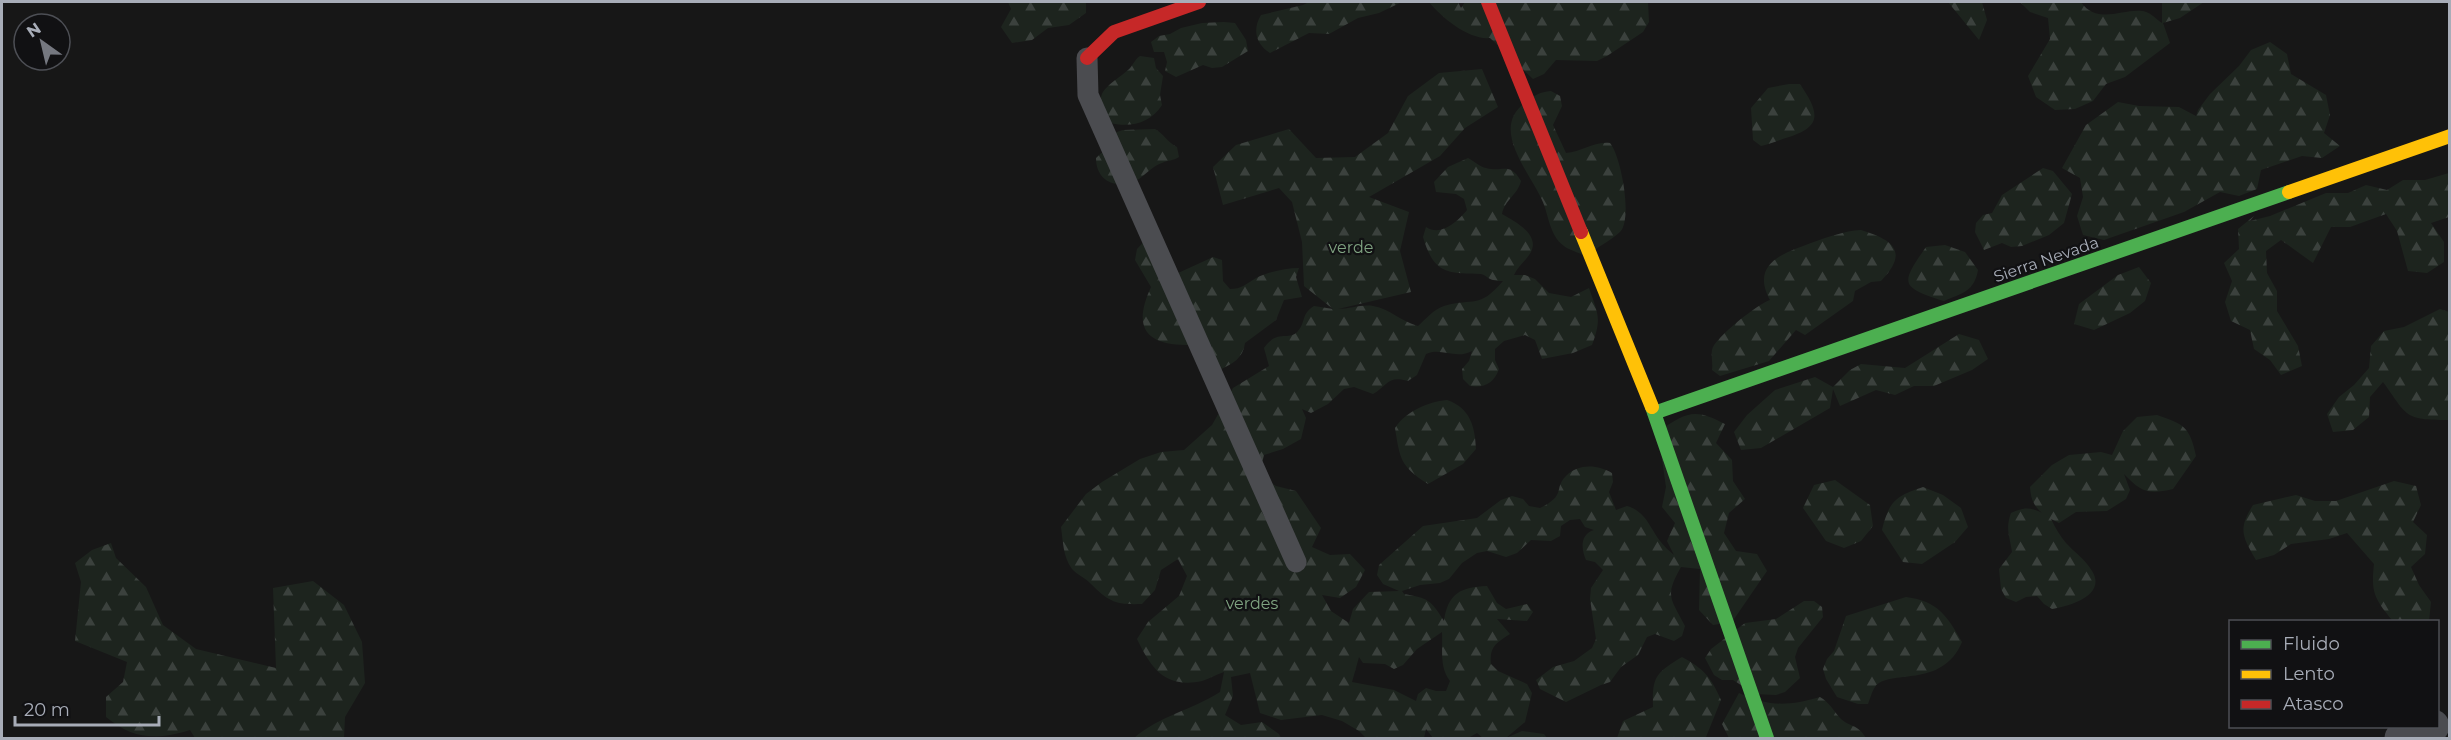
<svg xmlns="http://www.w3.org/2000/svg" width="2451" height="740" font-family="Montserrat,sans-serif">
	<defs>
		<pattern id="forest-firs" width="22" height="20" patternUnits="userSpaceOnUse" patternTransform="scale(1.5)"><rect width="22" height="20" fill="#1d241e"/><path d="M5 1l3.5 6h-7zM16 11l3.5 6h-7z" fill="#3b413d"/></pattern>
	</defs>
	<rect width="100%" height="100%" fill="#171717"/>
	<path fill="url(#forest-firs)" fill-rule="evenodd" d="M 1008,2 L 1086,2 L 1086,13 L 1069,25 L 1048,28 L 1032,40 L 1012,43 L 1001,27 L 1011,9 Z
		M 1309,2 L 1402,2 L 1379,13 L 1358,18 L 1329,34 L 1309,33 L 1270,53 C 1256,44 1252,30 1261,15 L 1303,5 Z
		M 1429,2 L 1458,2 L 1461,8 L 1465,2 L 1648,2 L 1649,22 L 1643,32 L 1607,56 L 1597,61 L 1556,60 L 1544,74 L 1533,79 L 1490,38 C 1469,40 1442,18 1429,2 Z
		M 1948,2 L 1982,2 L 1987,20 L 1979,40 Z
		M 2020,2 L 2081,2 C 2098,27 2127,6 2146,12 C 2151,13 2157,20 2162,23 L 2162,2 L 2204,2 L 2180,18 L 2163,23 L 2170,43 L 2125,77 L 2106,84 L 2093,101 L 2075,109 L 2055,110 L 2036,97 L 2028,76 L 2050,39 L 2048,18 L 2030,12 Z
		M 1224,22 L 1235,23 L 1246,40 L 1248,51 L 1222,67 L 1212,68 L 1203,65 L 1176,77 L 1165,71 L 1167,62 L 1164,52 L 1154,52 L 1151,42 L 1159,36 L 1170,34 L 1181,28 L 1202,23 Z
		M 2270,42 L 2287,54 L 2291,74 L 2326,95 L 2330,115 L 2324,133 L 2340,146 L 2322,158 L 2302,156 L 2261,170 L 2257,189 L 2239,196 L 2220,192 L 2184,212 L 2104,240 L 2083,235 L 2077,216 L 2083,197 L 2080,178 L 2062,168 L 2086,125 L 2118,102 L 2139,106 L 2179,107 L 2196,116 L 2198,110 L 2210,94 L 2239,66 L 2251,50 Z
		M 1140,56 L 1154,58 L 1156,68 L 1163,76 L 1160,95 L 1162,105 C 1151,123 1130,128 1110,123 C 1091,92 1104,90 1128,70 C 1133,66 1134,60 1140,56 Z
		M 1482,69 L 1498,107 L 1465,128 L 1440,156 L 1369,197 L 1409,212 L 1400,251 L 1411,292 L 1338,309 C 1350,309 1362,304 1373,306 C 1390,309 1402,322 1418,326 C 1426,319 1434,309 1444,306 C 1475,297 1478,310 1503,281 C 1500,281 1497,281 1493,280 C 1488,279 1486,275 1481,274 C 1446,273 1434,274 1423,237 L 1426,227 C 1441,237 1458,221 1467,210 L 1464,199 L 1456,194 L 1436,192 L 1434,182 L 1448,167 L 1468,158 C 1474,161 1480,167 1486,168 C 1503,173 1509,161 1521,181 C 1517,196 1505,199 1502,214 C 1514,221 1540,234 1531,252 C 1526,261 1518,266 1514,275 L 1525,275 L 1535,279 L 1549,293 L 1571,297 L 1589,288 C 1598,314 1602,318 1592,345 L 1573,353 L 1542,359 L 1535,340 L 1525,335 L 1504,341 L 1495,349 L 1495,360 L 1499,369 C 1494,383 1485,388 1470,386 L 1463,379 L 1462,369 L 1469,361 L 1472,351 C 1456,360 1441,347 1426,354 L 1417,375 L 1408,381 C 1388,375 1388,385 1373,394 L 1354,387 L 1344,389 L 1328,404 L 1311,413 L 1302,409 L 1306,418 L 1301,439 L 1283,449 L 1264,455 L 1259,475 L 1276,486 L 1296,491 L 1321,528 L 1312,547 L 1330,555 L 1350,554 L 1365,570 L 1356,587 L 1340,598 L 1322,595 L 1331,611 L 1349,623 L 1353,609 L 1369,592 L 1399,591 L 1383,584 L 1377,575 L 1379,565 L 1423,526 L 1477,518 L 1501,500 L 1512,496 L 1523,499 L 1529,506 L 1540,508 C 1567,495 1553,489 1566,476 C 1579,463 1598,465 1612,473 L 1613,482 L 1609,492 L 1616,510 L 1627,506 C 1646,512 1649,526 1660,541 C 1664,546 1669,551 1674,555 L 1667,541 L 1675,523 L 1662,507 L 1666,487 L 1658,431 C 1687,413 1693,407 1725,424 L 1716,443 L 1732,460 L 1733,481 L 1745,499 L 1729,513 L 1724,533 L 1736,551 L 1757,554 L 1767,571 L 1732,622 L 1713,625 L 1699,610 L 1700,569 L 1681,567 C 1664,597 1671,598 1685,626 L 1682,636 L 1674,641 L 1655,634 L 1647,637 L 1638,655 L 1621,667 L 1610,682 L 1601,685 L 1566,702 L 1540,689 L 1536,680 L 1553,667 L 1574,661 L 1592,648 L 1596,639 L 1590,599 L 1591,588 L 1603,570 L 1595,562 L 1586,560 C 1581,549 1580,534 1594,530 L 1585,527 L 1580,519 L 1570,520 L 1561,526 L 1560,536 L 1551,541 L 1531,540 L 1517,553 L 1506,557 L 1487,551 L 1477,553 L 1462,563 L 1449,579 L 1440,583 L 1420,585 L 1402,591 L 1404,594 C 1428,598 1431,600 1444,621 C 1448,593 1461,587 1487,586 L 1497,603 L 1506,609 L 1527,604 L 1533,612 L 1527,621 L 1497,619 L 1510,634 C 1496,643 1489,647 1491,664 L 1498,671 L 1527,684 L 1532,693 L 1525,722 L 1506,738 L 1522,731 L 1544,734 L 1547,738 L 1483,738 L 1477,733 L 1468,738 L 1433,738 L 1426,729 L 1424,738 L 1366,738 L 1359,731 L 1342,721 L 1322,715 L 1281,720 L 1260,713 L 1250,673 L 1231,677 L 1233,696 L 1225,715 L 1241,725 L 1262,722 L 1279,734 L 1281,738 L 1134,738 C 1159,716 1192,710 1220,692 L 1224,672 C 1217,674 1209,679 1202,681 C 1165,689 1151,668 1137,639 L 1148,622 L 1179,596 L 1187,576 L 1178,559 L 1161,570 L 1155,590 L 1142,604 C 1116,605 1109,602 1091,584 C 1086,578 1077,575 1072,569 C 1063,557 1063,541 1061,527 L 1086,494 L 1102,482 L 1140,459 L 1161,452 L 1184,450 L 1212,425 L 1233,388 L 1269,366 L 1264,348 C 1278,328 1289,342 1298,331 C 1306,322 1301,314 1314,306 L 1333,309 L 1304,286 L 1302,242 L 1292,202 L 1279,188 L 1223,205 L 1213,167 L 1236,145 L 1289,129 L 1316,158 L 1355,157 L 1388,133 L 1408,96 L 1439,73 ZM 1442,632 C 1443,649 1439,667 1450,681 L 1446,691 L 1436,691 L 1426,688 L 1418,694 L 1416,701 L 1394,690 L 1352,682 L 1359,657 L 1363,663 L 1385,664 L 1394,669 L 1403,665 L 1417,649 Z
		M 1789,84 L 1800,84 C 1818,111 1824,126 1789,137 C 1779,140 1771,144 1761,146 L 1753,140 L 1751,108 L 1768,88 Z
		M 1551,91 L 1560,96 L 1562,106 L 1553,125 L 1566,153 C 1582,152 1594,141 1610,143 C 1621,156 1633,219 1620,232 C 1610,241 1596,248 1585,256 C 1578,252 1569,250 1564,246 C 1549,235 1549,215 1542,200 C 1529,171 1489,128 1526,102 C 1535,95 1540,92 1551,91 Z
		M 1155,129 C 1164,134 1167,142 1177,147 L 1179,157 C 1173,161 1168,160 1162,163 C 1153,166 1146,174 1139,179 C 1118,191 1096,182 1096,158 L 1111,144 L 1114,133 L 1123,130 Z
		M 2043,168 L 2053,171 L 2072,194 L 2064,223 L 2049,235 L 2022,246 L 2011,247 L 2002,243 L 1984,250 L 1975,232 L 1976,223 L 1983,215 L 1992,213 L 2002,195 Z
		M 2449,173 L 2449,217 L 2431,223 L 2444,242 L 2444,262 L 2427,273 L 2408,271 L 2397,231 L 2386,214 L 2350,227 L 2331,227 L 2313,263 L 2281,240 L 2266,251 L 2267,273 L 2277,291 L 2277,311 L 2298,346 L 2302,366 L 2281,375 L 2270,360 L 2254,349 L 2250,330 L 2231,321 L 2225,302 L 2232,281 L 2224,263 L 2239,249 L 2238,229 L 2254,216 L 2250,221 L 2270,216 L 2326,193 L 2348,193 L 2366,185 L 2387,190 L 2403,180 L 2425,180 Z
		M 1861,230 C 1894,240 1909,252 1881,281 L 1871,282 L 1855,291 L 1853,301 L 1805,335 L 1796,330 L 1769,361 L 1720,376 L 1712,370 C 1713,363 1711,356 1712,350 C 1714,338 1758,304 1770,300 C 1750,263 1784,253 1811,243 C 1828,237 1844,231 1861,230 Z
		M 1152,233 L 1176,274 L 1213,257 L 1222,260 L 1223,281 L 1230,289 C 1242,289 1246,284 1256,278 C 1268,272 1286,268 1299,268 L 1296,277 L 1302,297 L 1284,300 L 1276,320 L 1245,343 C 1243,358 1233,364 1219,370 L 1190,345 C 1146,346 1132,328 1151,287 L 1135,260 L 1137,249 Z
		M 1945,245 L 1965,252 L 1978,270 C 1974,292 1962,293 1944,301 C 1900,287 1900,284 1926,247 Z
		M 2139,267 L 2151,283 L 2145,301 L 2130,313 L 2094,330 L 2074,324 L 2079,304 L 2118,275 Z
		M 2440,309 L 2449,312 L 2449,420 C 2403,420 2408,416 2383,382 L 2370,397 L 2369,417 L 2353,430 L 2333,432 L 2327,414 L 2339,397 L 2354,385 L 2369,368 L 2371,346 L 2384,331 L 2404,327 Z
		M 1959,334 L 1979,340 L 1988,359 L 1972,370 L 1934,386 L 1914,386 L 1895,395 L 1876,390 L 1840,406 L 1833,389 L 1830,408 L 1761,448 L 1741,450 L 1734,432 L 1747,415 L 1775,390 L 1815,377 L 1833,387 L 1850,370 L 1861,364 L 1905,368 Z
		M 1447,400 C 1470,408 1475,426 1476,449 L 1463,464 L 1428,484 C 1400,466 1400,459 1395,428 C 1406,411 1428,402 1447,400 Z
		M 2157,415 C 2184,424 2190,427 2196,456 L 2173,489 C 2148,495 2141,492 2124,474 L 2130,490 L 2126,499 L 2107,511 L 2076,512 L 2059,523 L 2051,519 C 2055,527 2060,536 2066,543 C 2075,553 2085,559 2092,571 C 2107,595 2070,606 2052,609 L 2044,604 L 2037,596 L 2026,597 L 2016,602 L 2006,598 L 2001,589 L 1999,569 L 2012,552 C 2010,537 2005,529 2011,513 C 2024,507 2030,507 2042,513 C 2033,505 2031,499 2030,487 L 2052,465 L 2069,455 L 2101,452 L 2112,455 L 2123,431 L 2137,417 Z
		M 1835,480 L 1870,505 L 1873,526 L 1861,541 L 1844,548 L 1826,541 L 1803,508 L 1814,485 Z
		M 2394,481 L 2416,486 L 2421,505 L 2413,522 L 2427,535 L 2425,554 L 2411,567 L 2419,585 L 2431,602 L 2429,621 L 2392,620 C 2374,598 2371,592 2374,564 L 2347,533 L 2329,539 L 2291,544 L 2274,555 L 2256,560 C 2242,536 2238,529 2253,505 L 2296,495 L 2315,501 L 2336,501 Z
		M 1923,487 L 1943,495 L 1961,508 L 1968,527 L 1955,542 L 1922,564 L 1903,562 L 1882,530 C 1889,501 1896,496 1923,487 Z
		M 111,543 L 116,558 L 146,587 L 163,625 L 196,649 L 276,668 L 273,588 L 313,581 L 344,605 L 362,642 L 365,683 L 345,717 L 344,738 L 195,738 L 190,730 C 157,740 134,740 106,717 L 106,697 L 123,682 L 127,662 L 75,641 L 81,582 L 75,563 L 92,550 Z
		M 1906,597 C 1938,601 1947,616 1962,642 C 1942,690 1888,668 1875,687 C 1872,691 1870,699 1868,704 L 1858,704 L 1837,697 L 1826,679 L 1823,669 L 1827,659 L 1834,651 L 1846,616 Z
		M 1804,601 L 1814,601 L 1822,607 L 1823,617 L 1798,648 L 1795,657 L 1800,678 L 1785,692 L 1776,695 L 1755,694 L 1733,680 L 1722,680 L 1714,675 L 1705,658 L 1711,649 L 1745,623 L 1776,619 Z
		M 1682,657 C 1704,669 1711,677 1721,700 L 1706,737 L 1708,738 L 1617,738 L 1623,721 L 1653,707 C 1652,676 1656,673 1682,657 Z
		M 1739,693 C 1769,707 1789,706 1820,697 C 1830,703 1833,710 1840,718 C 1850,728 1857,723 1866,738 L 1729,738 L 1722,724 Z"/>
	<g fill="none" stroke-linecap="round" stroke-linejoin="round">
		<path stroke="#4b4c50" stroke-width="21" d="M 1087,58 L 1088,95 L 1296,562"/>
		<path stroke="#4b4c50" stroke-width="33" d="M 2401,738 L 2433,726"/>
		<path stroke="#4caf50" stroke-width="14" d="M 1652,407 L 1767,738
			M 1654,413 L 2289,192"/>
		<path stroke="#ffc107" stroke-width="14" d="M 2289,192 L 2450,136
			M 1581,232 L 1652,407"/>
		<path stroke="#c62828" stroke-width="14" d="M 1488,2 L 1581,232
			M 1087,58 L 1114,32 L 1199,2"/>
	</g>
	<g text-anchor="middle" stroke-width="4.5" stroke-linejoin="round" paint-order="stroke">
		<g font-size="16" fill="#7fa381" stroke="#111113">
			<text x="1351" y="253">verde</text>
			<text x="1252" y="609">verdes</text>
		</g>
		<g font-size="16" fill="#a8adb8" stroke="#111113">
			<text transform="translate(2046 259) rotate(-19)" y="6">Sierra Nevada</text>
		</g>
	</g>
	<rect width="2451" height="740" fill="none" stroke="#a8adb8" stroke-width="6"/>
	<rect x="2229" y="620" width="210" height="108" fill="#111113" stroke="#4d4f55" stroke-width="1.5"/>
	<rect x="2241" y="640" width="30" height="9" fill="#4caf50" stroke="#4d4f55" stroke-width="1.5"/>
	<text x="2283" y="650" font-size="18" fill="#a8adb8">Fluido</text>
	<rect x="2241" y="670" width="30" height="9" fill="#ffc107" stroke="#4d4f55" stroke-width="1.5"/>
	<text x="2283" y="680" font-size="18" fill="#a8adb8">Lento</text>
	<rect x="2241" y="700" width="30" height="9" fill="#c62828" stroke="#4d4f55" stroke-width="1.5"/>
	<text x="2283" y="710" font-size="18" fill="#a8adb8">Atasco</text>
	<g transform="translate(42 42) rotate(326)"><circle r="28" fill="#111113" stroke="#4d4f55" stroke-width="1.5"/>
	<path d="M0-4.5L10 22L0 15L-10 22Z" fill="#757880"/>
	<text y="-9" font-size="16" font-weight="bold" text-anchor="middle" fill="#a8adb8">N</text>
	</g>
	<path d="M15 716v9h144v-9" fill="none" stroke="#a8adb8" stroke-width="3"/>
	<text x="24" y="716" font-size="18" fill="#a8adb8" stroke="#111113" stroke-width="4.5" paint-order="stroke">20 m</text>
</svg>
